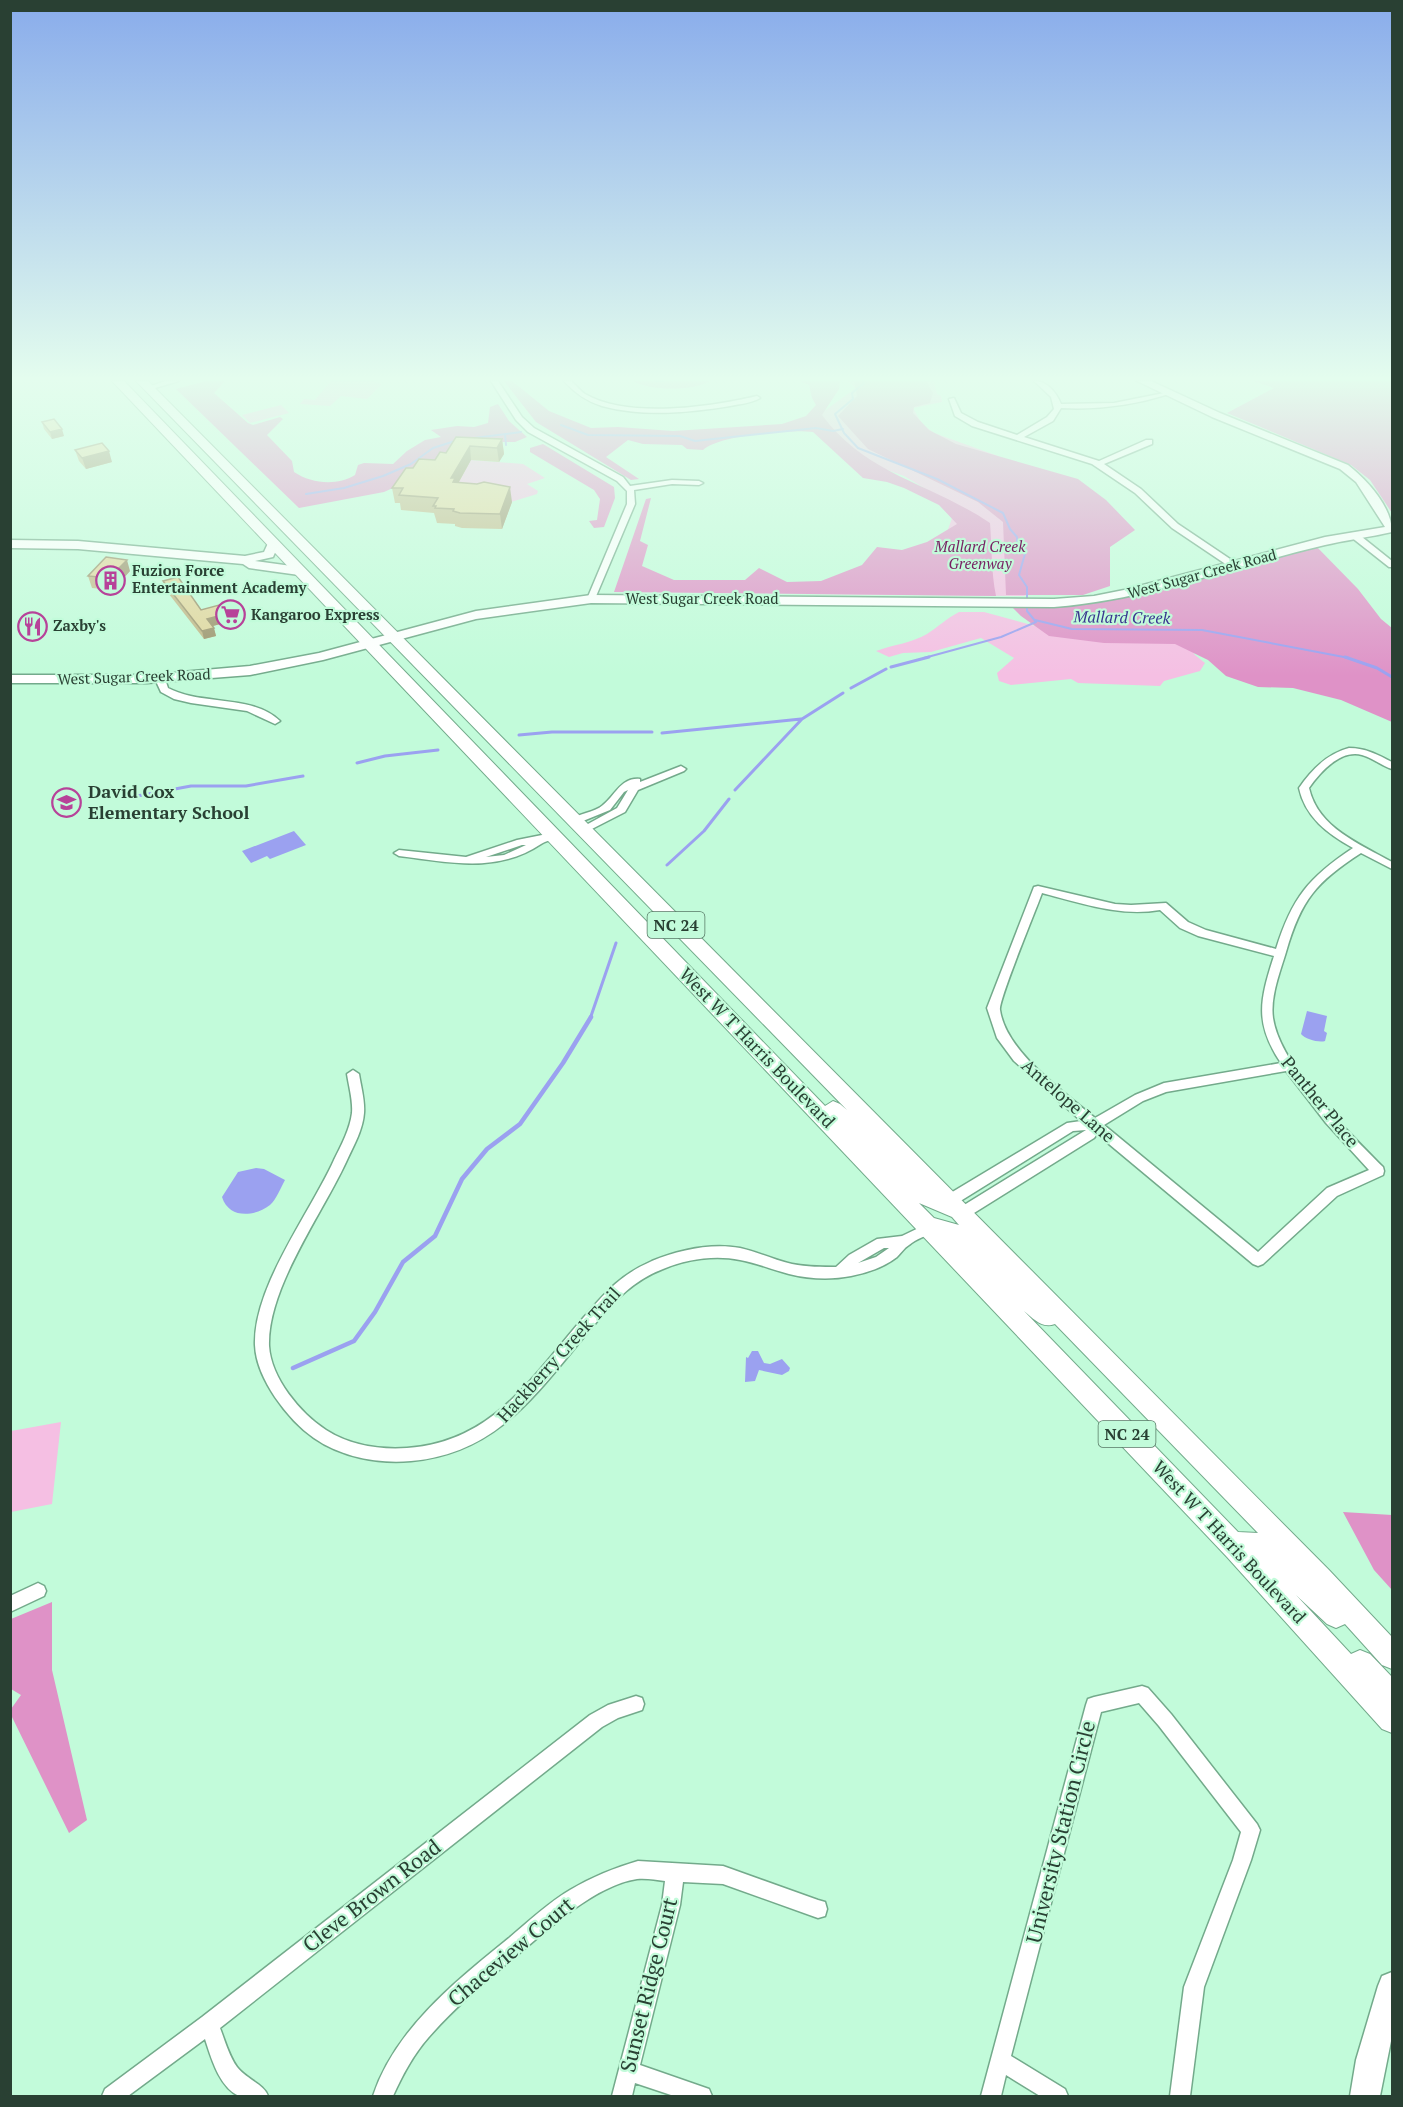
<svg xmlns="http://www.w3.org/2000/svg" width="1403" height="2107" font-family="'PT Serif',serif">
	<rect width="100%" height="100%" fill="#c2fbda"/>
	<path fill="#f5bfe3" d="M 331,381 L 374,381 L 382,384 L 367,399 L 341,396 L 330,406 L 300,404 L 304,399 L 315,400 Z
		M 847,381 L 934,381 L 937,394 L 941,396 L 942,402 L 913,408 L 922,424 L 934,433 L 998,456 L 1003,465 L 1027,587 L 1025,596 L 805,594 L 946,535 L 956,507 L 904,476 L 857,459 L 809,422 L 856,388 Z
		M 281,405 L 289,413 L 250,423 L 242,415 Z
		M 471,460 L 523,464 L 545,478 L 527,484 L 538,491 L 537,494 L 511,502 L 431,484 Z
		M 959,612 L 984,612 L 1053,631 L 1185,641 L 1195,655 L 1205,663 L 1200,671 L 1164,681 L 1160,686 L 1078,683 L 1071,679 L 1011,685 L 999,681 L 997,673 L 1014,658 L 981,638 L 931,652 L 903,653 L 889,657 L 876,651 C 892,645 912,643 927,634 C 938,627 947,618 959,612 Z
		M 61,1422 L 52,1504 L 11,1512 L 11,1431 Z"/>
	<path fill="#df92c7" d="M 206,381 L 225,381 L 214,393 L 248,423 L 253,425 L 280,417 L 283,419 L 267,435 L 292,461 L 294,472 C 312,484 337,486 355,475 L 358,465 L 364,463 L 393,464 L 407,451 L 425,440 L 441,437 L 431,430 L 457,426 L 474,427 L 488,423 L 490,407 L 498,404 L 509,421 L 527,437 L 515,442 L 494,442 L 384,492 L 299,508 L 176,389 Z
		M 504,381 L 512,381 L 549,411 L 591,428 L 618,427 L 673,431 L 782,424 L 806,416 L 816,405 L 812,398 L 809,385 L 800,381 L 840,381 L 839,389 L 822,415 C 866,475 931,483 990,523 C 992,547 991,571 996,596 L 614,592 L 646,499 L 651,498 L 640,541 L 648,545 L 642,566 L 674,580 L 745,580 L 759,568 L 787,582 L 821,581 L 862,565 L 877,547 L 902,550 L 927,542 L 957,524 L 939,505 L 904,488 L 887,482 L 863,478 L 813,432 C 790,429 719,435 703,450 L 687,449 L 682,445 L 643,444 L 628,440 L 606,457 L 639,479 L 631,480 L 536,422 Z
		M 633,381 L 710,381 C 694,391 650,391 633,381 Z
		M 854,381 L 926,381 L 933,393 L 930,403 L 914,407 L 913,413 L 929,430 L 956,444 L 1078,479 L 1106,500 L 1135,530 L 1110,547 L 1110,586 L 1083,595 L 1006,595 L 1003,522 L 978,502 L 868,449 L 838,416 L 857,396 Z
		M 1253,381 L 1392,381 L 1392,513 L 1370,480 L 1351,465 L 1227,413 L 1274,388 Z
		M 543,444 L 614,487 L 615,498 L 604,527 L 594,528 L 589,521 L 597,520 L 600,499 L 594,490 L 530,452 L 530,448 Z
		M 1314,544 L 1358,589 L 1381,619 L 1392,628 L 1392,722 L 1341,700 L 1293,688 L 1258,687 L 1226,676 L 1208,660 L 1175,644 L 1104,643 L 1049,636 L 1021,616 L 1007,602 L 1094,600 Z
		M 1343,1512 L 1392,1515 L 1392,1590 L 1374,1570 Z
		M 52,1602 L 52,1670 L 87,1820 L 69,1833 L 11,1715 L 11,1709 L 21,1695 L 11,1689 L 11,1619 Z"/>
	<path fill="#9ba1f0" d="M 294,831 L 306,845 L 270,859 L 267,856 L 251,863 L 242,851 Z
		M 1307,1011 L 1327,1016 L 1324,1031 L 1327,1033 L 1325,1041 C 1319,1043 1305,1039 1301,1034 Z
		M 256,1168 L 264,1169 L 285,1180 C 281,1187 276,1200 270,1205 C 254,1217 229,1219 222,1197 L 238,1172 Z
		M 752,1351 L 758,1351 L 764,1363 L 770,1364 L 782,1359 L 790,1368 L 789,1371 L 782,1375 L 759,1370 L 755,1381 L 745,1382 L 746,1357 L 748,1358 Z"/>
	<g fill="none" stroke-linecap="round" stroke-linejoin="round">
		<path stroke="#9ba1f0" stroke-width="2" d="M 655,381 L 663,381
			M 863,381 L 864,383 L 852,393 L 853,399 L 835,414 L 844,433 L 858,448 L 937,479 L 1003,513 L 1010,529 L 1017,537 L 1017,542 L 1026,550 L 1019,575 L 1027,587 L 1027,611 L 1036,622 L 1001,637 L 924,658
			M 561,425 L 588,435 L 680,436 L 695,441 L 816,428 L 833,431 L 843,429
			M 505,434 L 506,445
			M 466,439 L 521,432
			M 306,494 L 344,488 L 383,476 L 411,464 L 433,448 L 455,441
			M 1035,620 L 1072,629 L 1202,630 L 1349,658"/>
		<path stroke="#9ba1f0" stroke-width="3" d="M 1345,657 L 1377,668 L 1392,677
			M 891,667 L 929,657
			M 851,688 L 886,669
			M 662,733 L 801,719
			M 519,735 L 552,732 L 652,732
			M 357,763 L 385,756 L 438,750
			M 735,790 L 802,719 L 843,693
			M 137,796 L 191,786 L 246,786 L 303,776
			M 667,865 L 704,831 L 729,799
			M 590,1019 L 616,943"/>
		<path stroke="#9ba1f0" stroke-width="4.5" d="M 293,1368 L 354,1341 L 375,1312 L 403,1262 L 435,1236 L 462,1179 L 487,1149 L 520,1124 L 563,1063 L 591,1017"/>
		<defs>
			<path id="street" d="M 166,381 L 179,381 L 148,390 L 145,388 Z
				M 491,381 L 498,381 L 522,417 L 534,428 L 623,477 L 630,486 L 672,480 L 699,481 L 703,483 L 699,485 L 672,484 L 634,490 L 635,504 L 594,601 L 587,599 L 627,504 L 627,491 L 617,481 L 528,432 L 516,420 Z
				M 564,381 L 571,381 C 576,385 580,391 585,394 C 628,419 711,407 757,396 L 760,398 C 752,403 740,404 730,406 C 688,413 643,417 602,406 C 586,401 575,393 564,381 Z
				M 1034,381 C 1047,381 1056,392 1061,404 L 1114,403 L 1169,392 L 1169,394 C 1134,405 1099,410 1061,408 L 1053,421 L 1024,437 L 1099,461 L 1146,440 L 1152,440 L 1152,444 L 1104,464 L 1141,489 L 1178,524 L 1236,563 L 1236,567 L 1230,567 L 1172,528 L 1135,493 L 1092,464 L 972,426 L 955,416 L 949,399 L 954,398 L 961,413 L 978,422 L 1017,435 L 1047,417 L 1054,409 L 1051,397 Z
				M 1351,533 L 1357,533 L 1392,561 L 1392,567 L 1389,567 L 1351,537 Z
				M 160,676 L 165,679 L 168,688 C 202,706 252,694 280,721 L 275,724 L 247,711 L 191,703 L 174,699 L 161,692 L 155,679 Z
				M 1349,748 C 1366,748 1378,755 1392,762 L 1392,769 C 1382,766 1373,758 1362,755 C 1341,749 1320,772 1309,788 C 1318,828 1360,844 1392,862 L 1392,869 L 1361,853 C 1316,882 1301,900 1286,952 C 1280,972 1270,997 1273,1018 C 1280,1066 1349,1133 1383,1167 L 1384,1171 L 1383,1175 L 1337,1196 L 1263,1264 L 1258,1266 L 1253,1264 L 1097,1134 L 1094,1138 L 966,1218 L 961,1219 L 956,1218 L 954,1214 L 956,1210 L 1086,1130 L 1073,1131 L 954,1205 L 949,1206 L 944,1205 L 942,1201 L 944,1197 L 1067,1123 L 1081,1121 L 1014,1061 L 997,1038 L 987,1008 L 1034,887 L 1038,886 L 1115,904 L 1131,905 L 1166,903 L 1188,922 L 1206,930 L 1276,949 C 1292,898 1308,878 1353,848 C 1328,834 1305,817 1299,788 C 1312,769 1327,754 1349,748 ZM 1042,893 C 1081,903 1119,917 1160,910 L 1180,928 L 1198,936 L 1274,956 C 1260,1000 1254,1023 1281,1063 L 1164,1083 L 1135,1095 L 1095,1118 C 1064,1092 1006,1052 1000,1010 C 998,1001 1036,910 1042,893 ZM 1286,1071 L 1326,1123 L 1369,1170 L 1327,1188 L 1258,1252 L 1104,1125 L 1143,1101 L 1166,1092 Z
				M 681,766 L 686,769 L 684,771 L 638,790 L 625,812 L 586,832 L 582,833 L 577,830 L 617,808 L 628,790 L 624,792 L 610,810 L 578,823 L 574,824 L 569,821 C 578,813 594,813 603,805 C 615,796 621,777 640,779 L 640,782 Z
				M 552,833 L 557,836 C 552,840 546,841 541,844 C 496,874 450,862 399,856 L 394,853 L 399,850 L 466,857 L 517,840 ZM 522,845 L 526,845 L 504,855 L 486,857 Z
				M 353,1070 L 359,1074 C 361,1087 365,1100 364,1113 C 363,1129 354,1145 347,1160 C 323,1213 267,1288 269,1346 C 271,1378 300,1413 326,1430 C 349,1445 379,1450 407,1448 C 493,1442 532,1377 584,1317 C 606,1292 620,1275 652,1261 C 679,1250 711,1243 740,1248 C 758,1252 774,1260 792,1264 C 807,1267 822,1267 836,1267 L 849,1255 L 877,1239 L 902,1236 L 929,1223 L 934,1224 L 936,1228 L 934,1232 C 926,1236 916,1239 909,1245 C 904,1248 901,1253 897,1257 C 884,1267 867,1273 851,1276 C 831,1280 809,1279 789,1274 C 773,1270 757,1263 740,1260 C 715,1255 687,1259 663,1269 C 632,1281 616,1300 594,1325 C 540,1388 501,1453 411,1461 C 378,1464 341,1457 314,1438 C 288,1420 256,1378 255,1345 C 253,1287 310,1213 334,1160 C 341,1146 350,1129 352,1113 C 353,1100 349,1087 347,1074 ZM 884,1248 L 889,1248 L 876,1257 L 858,1263 Z
				M 38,1583 L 44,1586 L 46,1591 L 44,1596 L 10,1612 L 10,1596 Z
				M 1142,1686 L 1148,1688 L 1171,1714 L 1257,1824 L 1260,1830 L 1251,1860 L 1204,1987 L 1190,2096 L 1170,2096 L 1184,1987 L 1233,1860 L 1241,1832 L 1159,1726 L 1139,1703 L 1101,1712 L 1011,2056 L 1065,2089 L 1068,2096 L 1040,2096 L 1006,2075 L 1001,2096 L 981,2096 L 1086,1705 L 1088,1699 L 1094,1697 Z
				M 636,1696 L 642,1698 L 644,1704 L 642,1710 L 618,1718 L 602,1727 L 220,2028 C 225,2041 229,2056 237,2067 C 246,2079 264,2084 268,2096 C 260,2096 246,2099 239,2096 C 219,2087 211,2057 205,2039 L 128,2096 L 102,2096 L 105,2089 L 202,2017 L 590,1715 L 608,1705 Z
				M 638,1861 L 723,1866 L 818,1900 L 825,1902 L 827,1909 L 825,1916 L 818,1918 L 723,1884 L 683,1882 L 680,1905 L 640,2065 L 709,2089 L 712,2096 L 674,2096 L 635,2083 L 632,2096 L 612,2096 L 662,1905 L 665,1881 C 656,1880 646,1878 637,1879 C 597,1885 553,1925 522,1951 C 489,1978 456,2006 428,2038 C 413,2055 402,2076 393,2096 L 373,2096 C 395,2029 456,1981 509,1938 C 529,1921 548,1903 570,1890 C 592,1877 614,1868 638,1861 Z"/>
			<path id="secondary" d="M 1137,381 L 1151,381 L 1220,413 L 1348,465 C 1367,480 1392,507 1392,532 C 1370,537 1347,540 1325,545 C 1235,566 1147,600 1054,607 L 591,603 L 476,619 L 323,660 L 250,675 L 147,683 L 10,683 L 10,675 L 147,675 L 250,666 L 319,653 L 476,611 L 591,595 L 1054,599 L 1094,596 L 1124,590 L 1325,537 L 1385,527 L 1356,482 L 1340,469 L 1212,417 Z
				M 10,540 L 78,541 L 245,556 L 264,552 L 269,541 L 273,540 L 279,544 L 273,557 L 255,561 L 299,567 L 305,571 L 299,575 L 249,568 L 243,564 L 78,549 L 10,548 Z
				M 1392,1972 L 1392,2036 L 1380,2096 L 1350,2096 L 1356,2060 L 1378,1986 L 1382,1976 Z"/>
			<path id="primary" d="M 112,381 L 124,381 L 825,1106 L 833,1101 L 840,1104 L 847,1110 L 136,381 L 148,381 L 1329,1570 L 1392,1637 L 1392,1669 L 1382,1665 L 1345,1624 L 1336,1628 L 1327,1624 L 1296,1595 L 1351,1654 L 1360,1650 L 1370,1654 L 1392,1677 L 1392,1733 L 1382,1729 L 1227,1557 ZM 919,1203 L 952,1217 L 959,1225 L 934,1218 ZM 1024,1311 C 1034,1319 1042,1329 1055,1324 L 1258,1533 L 1238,1532 Z"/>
		</defs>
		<use href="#street" stroke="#73aa8b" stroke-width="3"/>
		<use href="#secondary" stroke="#73aa8b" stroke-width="3"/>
		<use href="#primary" stroke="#73aa8b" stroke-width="2"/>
		<use href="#street" fill="#fff" fill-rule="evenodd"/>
		<use href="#secondary" fill="#fff" fill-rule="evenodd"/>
		<use href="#primary" fill="#fff" fill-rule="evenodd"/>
	</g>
	<path fill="#c2b98a" d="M 42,422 L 64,436 L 52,439 L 44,429 Z
		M 456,437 L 502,439 L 504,454 L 499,462 L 471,460 L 459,482 L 512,502 L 502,529 L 462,528 L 455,526 L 455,524 L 437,523 L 434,513 L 401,510 L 400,503 L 395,503 L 392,488 L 413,468 L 435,460 L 446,453 Z
		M 75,450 L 112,462 L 86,469 L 79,461 Z
		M 130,571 L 113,590 L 92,588 L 88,576 Z
		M 163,581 L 201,610 L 243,618 L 213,626 L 216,636 L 204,639 L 165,589 Z"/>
	<path fill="#9e9670" d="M 62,429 L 64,436 L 52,439 L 50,432 Z
		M 502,439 L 504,454 L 499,462 L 497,448 Z
		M 470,446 L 471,460 L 456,487 L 451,478 Z
		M 109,451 L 112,462 L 86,469 L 82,458 Z
		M 510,487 L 512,502 L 502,529 L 500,514 Z
		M 127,560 L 130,571 L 113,590 L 109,578 Z
		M 241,610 L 243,618 L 209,627 L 207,619 Z
		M 214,628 L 216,636 L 204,639 L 202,631 Z"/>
	<path fill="#e1d7a0" stroke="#9e9670" stroke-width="1.5" d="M 54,419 L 62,429 L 50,432 L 42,422 Z
		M 456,437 L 502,439 L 497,448 L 470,446 L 451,478 L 455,478 L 453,482 L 477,484 L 484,482 L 510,487 L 500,514 L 460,513 L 453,511 L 454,509 L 435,508 L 436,506 L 433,506 L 438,498 L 399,495 L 403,488 L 392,488 L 406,468 L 413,468 L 419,459 L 435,460 L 440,452 L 446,453 Z
		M 102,443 L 109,451 L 82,458 L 75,450 Z
		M 106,557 L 127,560 L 109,578 L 88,576 Z
		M 178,577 L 201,610 L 234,601 L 241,610 L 207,619 L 214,628 L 202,631 L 163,581 Z"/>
	<linearGradient id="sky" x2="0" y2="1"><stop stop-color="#89aceb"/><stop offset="0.56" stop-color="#e4fdee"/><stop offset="1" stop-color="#e4fdee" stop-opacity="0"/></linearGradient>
	<rect width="1403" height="676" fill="url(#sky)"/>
	<defs>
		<symbol id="building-ring" viewBox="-11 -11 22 22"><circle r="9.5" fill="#c2fbda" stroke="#b74299" stroke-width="1.5"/><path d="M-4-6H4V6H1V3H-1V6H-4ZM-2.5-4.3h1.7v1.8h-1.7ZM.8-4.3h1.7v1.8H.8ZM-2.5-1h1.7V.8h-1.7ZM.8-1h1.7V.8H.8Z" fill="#b74299"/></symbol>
		<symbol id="supermarket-ring" viewBox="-11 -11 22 22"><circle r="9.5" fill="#c2fbda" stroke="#b74299" stroke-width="1.5"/><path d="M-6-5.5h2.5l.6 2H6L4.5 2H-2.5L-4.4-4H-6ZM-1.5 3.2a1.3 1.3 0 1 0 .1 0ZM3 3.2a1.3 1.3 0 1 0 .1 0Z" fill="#b74299"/></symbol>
		<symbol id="restaurant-ring" viewBox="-11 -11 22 22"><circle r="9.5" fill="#c2fbda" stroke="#b74299" stroke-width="1.5"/><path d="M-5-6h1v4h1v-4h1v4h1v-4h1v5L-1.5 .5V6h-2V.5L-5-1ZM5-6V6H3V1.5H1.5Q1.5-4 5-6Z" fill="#b74299"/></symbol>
		<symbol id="school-ring" viewBox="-11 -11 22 22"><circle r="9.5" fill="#c2fbda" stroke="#b74299" stroke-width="1.5"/><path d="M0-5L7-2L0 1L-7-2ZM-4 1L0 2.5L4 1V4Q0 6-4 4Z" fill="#b74299"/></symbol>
	</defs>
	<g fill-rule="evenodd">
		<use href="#building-ring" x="94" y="564" width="33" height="33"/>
		<use href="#supermarket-ring" x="214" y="598" width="33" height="33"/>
		<use href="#restaurant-ring" x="16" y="610" width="33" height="33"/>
		<use href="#school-ring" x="50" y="786" width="33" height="33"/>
	</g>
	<g text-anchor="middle" stroke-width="4.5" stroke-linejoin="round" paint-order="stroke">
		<g font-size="15" font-style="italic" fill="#771e62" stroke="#c2fbda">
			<text x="980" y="552">Mallard Creek<tspan x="980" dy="17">Greenway</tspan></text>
		</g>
		<g font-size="15" font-weight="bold" fill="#294033" stroke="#c2fbda" text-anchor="start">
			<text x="132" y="576">Fuzion Force<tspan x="132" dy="17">Entertainment Academy</tspan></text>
			<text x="251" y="620">Kangaroo Express</text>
			<text x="53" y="631">Zaxby's</text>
		</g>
		<g font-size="15" fill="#294033" stroke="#c2fbda">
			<text transform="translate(1202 574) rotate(-15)" y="5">West Sugar Creek Road</text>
			<text x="702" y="604">West Sugar Creek Road</text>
			<text transform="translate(134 677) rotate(-2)" y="5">West Sugar Creek Road</text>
		</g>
		<g font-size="16" font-style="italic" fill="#39358f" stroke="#c2fbda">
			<text transform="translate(1122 617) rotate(1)" y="6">Mallard Creek</text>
		</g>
		<g fill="#c2fbda" stroke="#577865" stroke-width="1.5">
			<rect x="647.5" y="912" width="57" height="26" rx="4.5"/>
			<rect x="1098.5" y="1421" width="57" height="26" rx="4.5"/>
		</g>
		<g font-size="16" font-weight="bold" fill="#294033">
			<text x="676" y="931">NC 24</text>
			<text x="1127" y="1440">NC 24</text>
		</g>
		<g font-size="18" font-weight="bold" fill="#294033" stroke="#c2fbda" text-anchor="start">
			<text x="88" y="798">David Cox<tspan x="88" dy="21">Elementary School</tspan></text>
		</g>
		<g font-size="18" fill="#294033" stroke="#c2fbda">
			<text transform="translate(757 1048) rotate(46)" y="6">West W T Harris Boulevard</text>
			<text transform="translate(1068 1101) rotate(41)" y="6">Antelope Lane</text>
			<text transform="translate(1320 1102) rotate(51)" y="6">Panther Place</text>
			<text transform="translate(559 1355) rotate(-48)" y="6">Hackberry Creek Trail</text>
			<text transform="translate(1229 1542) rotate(47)" y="6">West W T Harris Boulevard</text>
		</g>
		<g font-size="21" fill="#294033" stroke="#c2fbda">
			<text transform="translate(1061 1832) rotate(-76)" y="7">University Station Circle</text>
			<text transform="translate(372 1896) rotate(-38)" y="7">Cleve Brown Road</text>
			<text transform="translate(511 1952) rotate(-40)" y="7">Chaceview Court</text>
			<text transform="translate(649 1985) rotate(-76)" y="7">Sunset Ridge Court</text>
		</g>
	</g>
	<rect width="1403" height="2107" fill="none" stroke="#294033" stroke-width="24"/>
</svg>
